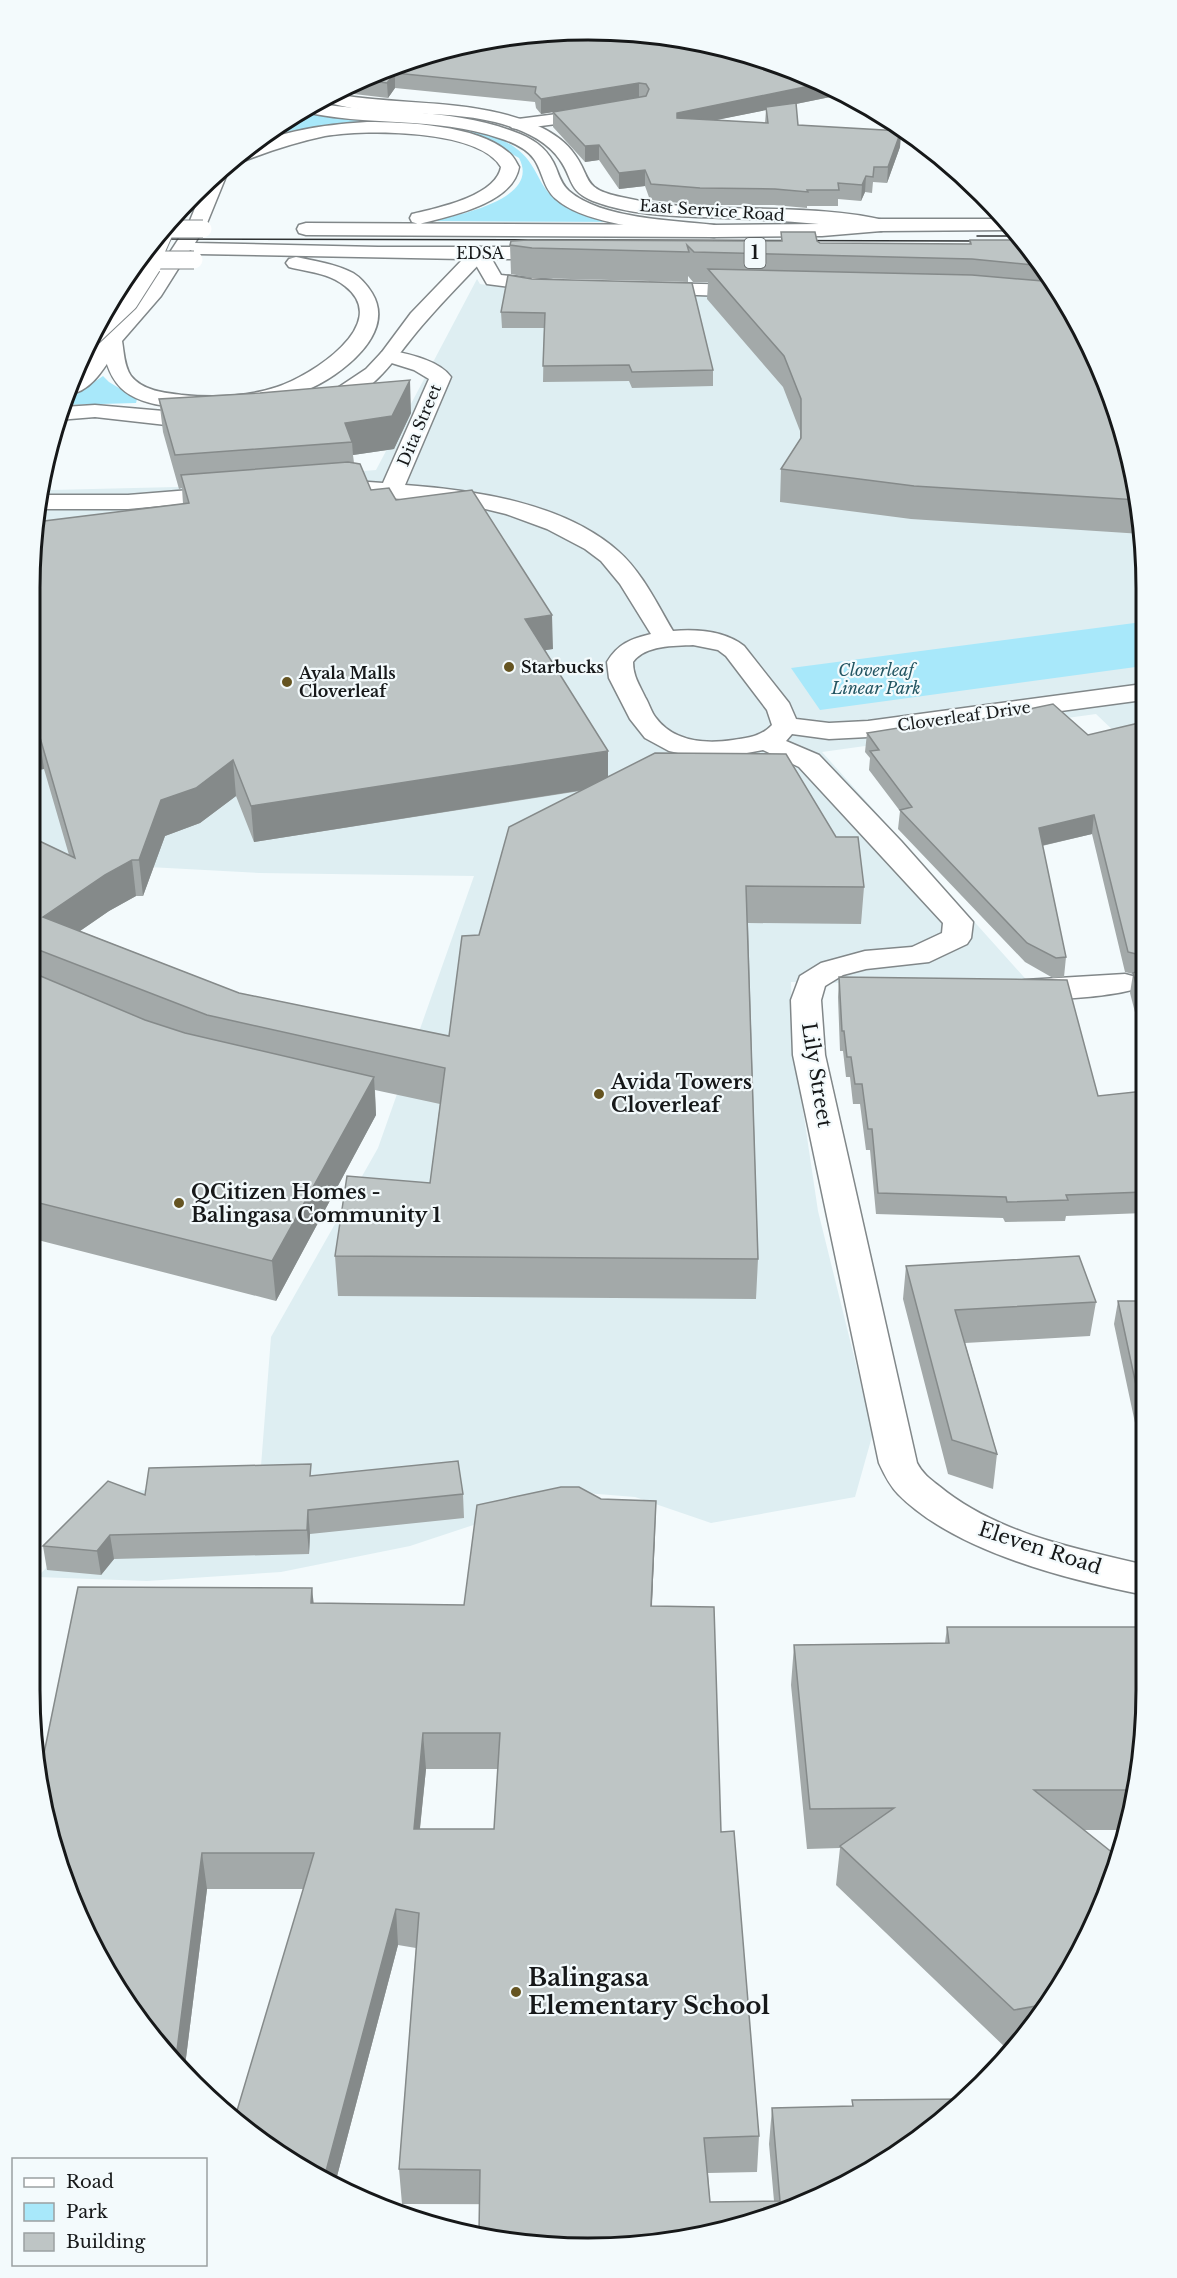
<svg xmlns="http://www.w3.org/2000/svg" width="1177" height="2278" font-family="'Libre Baskerville',serif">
	<rect width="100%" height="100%" fill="#f3fafc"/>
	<path fill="#deeef2" d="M 477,279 L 480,284 L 527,291 L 716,295 L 1142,515 L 1143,759 L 1096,714 L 822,752 L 1032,986 L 791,982 L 793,1043 L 818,1211 L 873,1433 L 855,1497 L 711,1523 L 635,1497 L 573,1492 L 410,1546 L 281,1572 L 147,1581 L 37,1577 L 123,1493 L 164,1487 L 261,1466 L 271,1337 L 378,1148 L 474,876 L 259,873 L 74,863 L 31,847 L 31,552 L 44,473 L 51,490 L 176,487 L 376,470 Z"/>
	<path fill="#a8e8fa" d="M 302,110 C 361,126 425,113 484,133 C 506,140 523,149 534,169 C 540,179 543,188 552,196 C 571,212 602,215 625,222 L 432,221 C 459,215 541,199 519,158 L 484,138 L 321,127 L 290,131 L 248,149 Z
		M 103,376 L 109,382 L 137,399 L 136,403 L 64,405 L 65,402 Z
		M 1142,622 L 1143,666 L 820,710 L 791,668 Z"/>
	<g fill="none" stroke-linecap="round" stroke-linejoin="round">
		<defs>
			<path id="minor" d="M 596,109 L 602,110 L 605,114 L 602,118 L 518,129 L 512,128 L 509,124 L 512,120 L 518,119 Z
				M 479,247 L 486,249 L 501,275 L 551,280 L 558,282 L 561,286 L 558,290 L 551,292 L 487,284 L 469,253 L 472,249 Z
				M 650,283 L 752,285 L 759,287 L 762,291 L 759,295 L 752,297 L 643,293 L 640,289 L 643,285 Z
				M 389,350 C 408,354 439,360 451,377 L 405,485 C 474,490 564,503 618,551 C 642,572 657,604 673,631 C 696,629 725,631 744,646 L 789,703 L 796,719 L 829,723 L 868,721 L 1143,684 L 1143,700 L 868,737 L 829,739 L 792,734 L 786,741 L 819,755 L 901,841 L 973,922 L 971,938 L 967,944 L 929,962 L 866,969 L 843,975 L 825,986 L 821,1000 L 825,1055 L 917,1463 C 922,1473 930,1479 939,1486 C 997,1534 1075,1548 1145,1565 L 1145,1595 C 1068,1580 954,1551 898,1494 C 890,1486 884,1474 879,1463 L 793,1055 L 791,1000 L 800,976 L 821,963 L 865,951 L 912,947 L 942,933 L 943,923 L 799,767 L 763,750 L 720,758 L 692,756 L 669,751 L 645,738 L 630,719 L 609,678 L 607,662 C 618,644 630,639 651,634 L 620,584 L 601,561 L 585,549 L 547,529 L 506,514 L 473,506 L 318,491 L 315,486 L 318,481 L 326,479 L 383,483 L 429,379 L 414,370 L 382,360 L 379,356 L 382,352 ZM 693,645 L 718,650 L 726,656 L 767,710 L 772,725 C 762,736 748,738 733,740 C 706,744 674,742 656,718 C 651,712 649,703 645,697 C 639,684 633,676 633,662 C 645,645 674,646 693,645 Z
				M 227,487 L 235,489 L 238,494 L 235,499 L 128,509 L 38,509 L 41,495 L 128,495 Z
				M 1125,974 L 1136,977 L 1140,983 L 1136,989 C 1106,997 1043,1003 1014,996 L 1010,989 L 1014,982 L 1025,980 Z"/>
			<path id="primary" d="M 334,94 C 399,106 469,98 531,123 C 546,129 562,138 572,151 C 593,177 579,188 621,197 C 705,217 803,200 888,221 L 890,225 L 888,229 L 881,231 C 830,224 779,220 727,218 C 683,216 635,217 593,201 C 568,191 573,178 560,160 C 546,139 518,128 495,122 C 438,108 375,119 320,100 Z
				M 112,334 L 119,336 L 122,340 C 109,359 94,393 68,394 L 75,375 L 105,336 Z"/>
			<path id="trunk" d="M 367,122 C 406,122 477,125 508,152 C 513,155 516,162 519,167 C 513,204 450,216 419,224 L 412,222 L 410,218 L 412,214 C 438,208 496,196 501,167 C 479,129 365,129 325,136 C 296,142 269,151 241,162 L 229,162 C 237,157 244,150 252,146 C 284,130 332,124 367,122 Z
				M 225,165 L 229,169 L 207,223 L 195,243 L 378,247 L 555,247 L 562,249 L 565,253 L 562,257 L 555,259 L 484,259 C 465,279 445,299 427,320 C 397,353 381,388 337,405 C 328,409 320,412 310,410 L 307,405 L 310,400 L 333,391 L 366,369 L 382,352 L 411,313 L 463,259 L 198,254 L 190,250 L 161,296 L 122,341 C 124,352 124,366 131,376 C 143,391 165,393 182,395 C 213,398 247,397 277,387 C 309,377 394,324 345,286 C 329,273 308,272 289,267 L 286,263 L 289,259 L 296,257 C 315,261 336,264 353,273 C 361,278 367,285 372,293 C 397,334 340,376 307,390 C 268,408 223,412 181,408 C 132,403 108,392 102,340 L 146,289 L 189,223 L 204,186 Z
				M 881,219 L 1001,219 L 1010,230 L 881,231 L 822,236 L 714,237 L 306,235 L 299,233 L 297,229 L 299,225 L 306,223 L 714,225 L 822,224 Z
				M 95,405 L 175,412 L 183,414 L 186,419 L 183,424 L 175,426 L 95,417 L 58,420 L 63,407 Z"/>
			<path id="motorway" d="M 313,103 C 382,114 455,107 520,134 C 537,141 549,151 556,168 C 559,176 562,185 569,191 C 601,219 673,220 714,225 L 721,227 L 723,231 L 721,235 L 714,237 C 672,231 587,227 556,199 C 543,188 543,172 534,159 C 526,148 512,142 499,138 C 435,116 366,127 301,111 Z"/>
		</defs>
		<use href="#minor" stroke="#818789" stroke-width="3"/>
		<use href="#primary" stroke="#818789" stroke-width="3"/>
		<use href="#trunk" stroke="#818789" stroke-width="3"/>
		<use href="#motorway" stroke="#818789" stroke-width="3"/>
		<use href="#minor" fill="#fff" fill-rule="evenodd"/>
		<use href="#primary" fill="#fff" fill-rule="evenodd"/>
		<use href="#trunk" fill="#fff" fill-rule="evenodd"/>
		<use href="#motorway" fill="#fff" fill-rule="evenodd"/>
		<path stroke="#2f3233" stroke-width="1.5" d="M 977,236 L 1016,236
			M 154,239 L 985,241"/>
		<defs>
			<path id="trunk-bridge" d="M 164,229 L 203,229
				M 138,260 L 194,260"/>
			<path id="motorway-bridge-far1" d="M 149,267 L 168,224"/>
			<path id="motorway-bridge" d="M 92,334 L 127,301 L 150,265"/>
		</defs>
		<use href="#trunk-bridge" stroke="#818789" stroke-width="19" stroke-linecap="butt"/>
		<use href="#motorway-bridge-far1" stroke="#818789" stroke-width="19" stroke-linecap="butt"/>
		<use href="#motorway-bridge" stroke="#818789" stroke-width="24" stroke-linecap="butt"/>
		<use href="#trunk-bridge" stroke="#fff" stroke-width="17"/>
		<use href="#motorway-bridge-far1" stroke="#fff" stroke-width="17"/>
		<use href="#motorway-bridge" stroke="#fff" stroke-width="22"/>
	</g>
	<path fill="#a3a9a9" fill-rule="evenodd" d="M 409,60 L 845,94 L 796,104 L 798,125 L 901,131 L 900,147 L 887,183 L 873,182 L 872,193 L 865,192 L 861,201 L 838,199 L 838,206 L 807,206 L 807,208 L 774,205 L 700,205 L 650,200 L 645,186 L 619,189 L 599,160 L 585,162 L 553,127 L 553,112 L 541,114 L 536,108 L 535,102 L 395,88 L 388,98 L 337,92 ZM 766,110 L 765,123 L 715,120 Z
		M 781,232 L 817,241 L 820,243 L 969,244 L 970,240 L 1020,240 L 1053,278 L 1105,375 L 1142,515 L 1142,534 L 911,519 L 780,502 L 781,469 L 800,440 L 800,431 L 783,387 L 707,299 L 708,282 L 693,282 L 688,276 L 688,282 L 532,278 L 511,274 L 510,245 L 781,241 Z
		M 508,275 L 713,370 L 713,386 L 632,388 L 629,381 L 543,382 L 544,328 L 502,328 L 501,312 Z
		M 159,399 L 411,413 L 394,449 L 353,455 L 354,463 L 371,490 L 396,500 L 553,649 L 545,650 L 608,776 L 864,887 L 861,924 L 748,923 L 758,1259 L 756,1299 L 338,1296 L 335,1256 L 430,1183 L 440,1104 L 375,1090 L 376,1115 L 276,1301 L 30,1238 L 31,837 L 69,855 L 44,769 L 31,771 L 31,552 L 183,504 L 182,488 L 179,489 L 163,432 ZM 580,791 L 479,935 L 449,1036 L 239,993 L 80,931 L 109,911 L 136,896 L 143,896 L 165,836 L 200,823 L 236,796 L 254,842 Z
		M 1143,722 L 1144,1047 L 1130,993 L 1133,974 L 1125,972 L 1092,834 L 1042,846 L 1066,957 L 1064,977 L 1053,978 L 1025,962 L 898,829 L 900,811 L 869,770 L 870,758 L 865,752 L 867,733 L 963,723 L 1088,735 Z
		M 839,977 L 1098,1096 L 1144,1091 L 1144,1213 L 1066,1216 L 1065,1221 L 1005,1222 L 1003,1218 L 876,1214 L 870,1150 L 866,1150 L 860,1104 L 853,1104 L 850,1077 L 846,1077 L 843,1051 L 840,1051 L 838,997 Z
		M 906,1266 L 1096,1302 L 1090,1336 L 965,1343 L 997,1454 L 993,1489 L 948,1474 L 903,1299 Z
		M 1118,1301 L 1145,1301 L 1145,1437 L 1138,1437 L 1114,1324 Z
		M 312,1476 L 463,1494 L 464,1518 L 310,1534 L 309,1554 L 114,1559 L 101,1575 L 47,1570 L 43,1546 L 145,1495 Z
		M 601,1499 L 656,1501 L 652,1606 L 721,1832 L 759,2136 L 757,2172 L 708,2173 L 710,2202 L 774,2201 L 769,2144 L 772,2108 L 852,2106 L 852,2100 L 967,2099 L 803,2205 L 402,2204 L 399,2169 L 416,1948 L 398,1945 L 336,2180 L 279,2154 L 303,1889 L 207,1889 L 185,2066 L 146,2030 L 60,1869 L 314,1603 L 464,1605 ZM 426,1769 L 498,1769 L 494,1829 L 420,1829 Z
		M 947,1627 L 1146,1726 L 1129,1830 L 1084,1830 L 1089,1937 L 1031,2030 L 1014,2049 L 1008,2050 L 836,1885 L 840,1848 L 807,1849 L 791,1685 L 794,1645 L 945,1643 Z"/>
	<path fill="#858a8a" d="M 395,73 L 395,88 L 388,98 L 387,83 Z
		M 639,83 L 639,98 L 541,114 L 541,99 Z
		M 824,83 L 836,88 L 845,94 L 766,110 L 766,107 L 766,110 L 677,128 L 677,113 Z
		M 901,131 L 900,147 L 887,183 L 888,167 Z
		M 599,145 L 599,160 L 585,162 L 585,146 Z
		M 645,170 L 645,186 L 619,189 L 619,173 Z
		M 866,176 L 865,192 L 861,201 L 862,185 Z
		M 410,380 L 411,413 L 394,449 L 353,455 L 352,442 L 345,423 Z
		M 552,615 L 553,649 L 526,653 L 525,619 Z
		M 39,734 L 44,769 L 31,771 L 31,735 Z
		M 608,751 L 608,786 L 254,842 L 251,806 Z
		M 233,760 L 236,796 L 200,823 L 165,836 L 143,896 L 139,860 L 161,800 Z
		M 1094,815 L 1092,834 L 1036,847 L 1039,828 Z
		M 132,860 L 136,896 L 109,911 L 48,953 L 43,917 L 105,875 Z
		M 374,1077 L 376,1115 L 276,1301 L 272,1261 Z
		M 656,1501 L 655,1537 L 650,1642 L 651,1606 Z
		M 308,1510 L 310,1534 L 309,1554 L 307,1530 Z
		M 110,1535 L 114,1559 L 101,1575 L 97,1551 Z
		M 312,1588 L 316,1624 L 311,1603 Z
		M 423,1733 L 426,1769 L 416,1865 L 414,1829 Z
		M 202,1853 L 207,1889 L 185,2066 L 176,2058 Z
		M 396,1909 L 398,1945 L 336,2180 L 325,2175 Z"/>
	<path fill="#bec5c5" stroke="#858a8a" stroke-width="1.5" fill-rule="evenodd" d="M 625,31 L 733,49 L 824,83 L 677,113 L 677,118 L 768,123 L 766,107 L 796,103 L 798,125 L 901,131 L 888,167 L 874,167 L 873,177 L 866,176 L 862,185 L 838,183 L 839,190 L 807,190 L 808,192 L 775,189 L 700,188 L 651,184 L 645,170 L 619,173 L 599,145 L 585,146 L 553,112 L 646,96 L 649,89 L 646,84 L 639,83 L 541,99 L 535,93 L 536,87 L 395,73 L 387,83 L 364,80 L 409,60 L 516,35 Z
		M 781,232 L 815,232 L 817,241 L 820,243 L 971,244 L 970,240 L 1020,240 L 1043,266 L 972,259 L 694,252 L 687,245 L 689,252 L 532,248 L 510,245 L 511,241 L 528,240 L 782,241 Z
		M 708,269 L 972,275 L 1055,282 L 1105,375 L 1138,500 L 914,486 L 781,469 L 801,438 L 801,399 L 784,356 Z
		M 508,275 L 532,279 L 692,283 L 713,370 L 632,372 L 629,365 L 543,366 L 545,313 L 501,312 Z
		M 410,380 L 392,416 L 345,423 L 352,442 L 175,455 L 159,399 L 260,393 Z
		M 348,462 L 360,464 L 371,490 L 389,488 L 396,500 L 472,490 L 552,615 L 525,619 L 608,751 L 251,806 L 233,760 L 196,788 L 161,800 L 139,860 L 132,860 L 105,875 L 43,917 L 239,993 L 449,1036 L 462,936 L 479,935 L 509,827 L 655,753 L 786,754 L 836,837 L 858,837 L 864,887 L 746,886 L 758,1259 L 335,1256 L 347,1176 L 430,1183 L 445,1068 L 207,1015 L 31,947 L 31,837 L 75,858 L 39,734 L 31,735 L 31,552 L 36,522 L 189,503 L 181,475 Z
		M 1053,704 L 1088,735 L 1143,722 L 1144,960 L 1140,955 L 1128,952 L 1094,815 L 1039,828 L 1066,957 L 1056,958 L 1027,943 L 900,810 L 912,807 L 870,751 L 879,750 L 867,733 L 960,718 L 963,723 Z
		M 1144,965 L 1144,1014 L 1133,973 L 1141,970 Z
		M 31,972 L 145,1020 L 185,1033 L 374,1077 L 272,1261 L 31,1201 Z
		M 839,977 L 1067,980 L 1098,1096 L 1144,1091 L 1144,1192 L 1066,1195 L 1068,1200 L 1007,1202 L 1006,1197 L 878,1193 L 872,1129 L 868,1129 L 862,1084 L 855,1084 L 851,1057 L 847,1057 L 844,1031 L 842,1031 Z
		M 1079,1256 L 1096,1302 L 955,1310 L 997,1454 L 952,1440 L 906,1266 Z
		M 1118,1301 L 1145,1301 L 1145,1413 L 1142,1413 Z
		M 458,1461 L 463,1494 L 308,1510 L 307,1530 L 110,1535 L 97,1551 L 43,1546 L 108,1481 L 145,1495 L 149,1468 L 311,1464 L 310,1476 Z
		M 561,1487 L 579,1487 L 601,1499 L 656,1501 L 651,1606 L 714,1607 L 721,1832 L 734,1831 L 759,2136 L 704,2138 L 710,2202 L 780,2201 L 772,2108 L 853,2106 L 852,2100 L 967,2099 L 957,2109 L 803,2205 L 625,2247 L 479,2232 L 480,2170 L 399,2169 L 419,1913 L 396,1909 L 325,2175 L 279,2154 L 236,2114 L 314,1853 L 202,1853 L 176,2058 L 146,2030 L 60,1869 L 42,1763 L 78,1587 L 312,1588 L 311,1603 L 464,1605 L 477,1505 ZM 423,1733 L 500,1733 L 494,1829 L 414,1829 Z
		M 947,1627 L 1146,1627 L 1146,1726 L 1135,1790 L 1034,1790 L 1119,1858 L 1089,1937 L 1047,2004 L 1014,2010 L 840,1846 L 894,1808 L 810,1809 L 794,1645 L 949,1643 Z"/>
	<g fill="#655421" stroke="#f3fafc" stroke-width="2">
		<circle cx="509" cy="667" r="6"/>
		<circle cx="287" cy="682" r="6"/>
		<circle cx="599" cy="1094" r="6"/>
		<circle cx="179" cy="1203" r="6"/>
		<circle cx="516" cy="1992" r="6"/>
	</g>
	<g text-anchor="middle" stroke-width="4.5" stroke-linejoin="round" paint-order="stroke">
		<g font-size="16" fill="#161819" stroke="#f3fafc">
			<text transform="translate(712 210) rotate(4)" y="6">East Service Road</text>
			<text x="480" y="259">EDSA</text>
			<text transform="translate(419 425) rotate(-67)" y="6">Dita Street</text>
			<text transform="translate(964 716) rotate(-8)" y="6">Cloverleaf Drive</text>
		</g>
		<g font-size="16" font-weight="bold" fill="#161819" stroke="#f3fafc" text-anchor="start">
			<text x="521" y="673">Starbucks</text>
			<text x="299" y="679">Ayala Malls<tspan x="299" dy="18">Cloverleaf</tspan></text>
		</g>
		<g font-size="16" font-style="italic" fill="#225562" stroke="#f3fafc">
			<text x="876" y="676">Cloverleaf<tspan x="876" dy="18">Linear Park</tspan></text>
		</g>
		<rect fill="#f3fafc" stroke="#585c5d" stroke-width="1.5" x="744.5" y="238" width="21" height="30" rx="4.5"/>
		<g font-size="18" font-weight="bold" fill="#161819">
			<text x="755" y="259">1</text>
		</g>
		<g font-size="20" fill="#161819" stroke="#f3fafc">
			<text transform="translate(817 1075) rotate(81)" y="7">Lily Street</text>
			<text transform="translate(1040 1548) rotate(18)" y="7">Eleven Road</text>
		</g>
		<g font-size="20" font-weight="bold" fill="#161819" stroke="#f3fafc" text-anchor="start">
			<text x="611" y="1089">Avida Towers<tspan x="611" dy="23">Cloverleaf</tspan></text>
			<text x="191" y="1199">QCitizen Homes -<tspan x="191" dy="23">Balingasa Community 1</tspan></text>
		</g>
		<g font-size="24" font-weight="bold" fill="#161819" stroke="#f3fafc" text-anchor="start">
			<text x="528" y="1986">Balingasa<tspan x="528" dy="28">Elementary School</tspan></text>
		</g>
	</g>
	<path d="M0 0H1177V2278H0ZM588 40H588A548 548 0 0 1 1136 588V1690A548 548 0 0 1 588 2238H588A548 548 0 0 1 40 1690V588A548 548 0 0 1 588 40Z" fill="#f3fafc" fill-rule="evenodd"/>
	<path fill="none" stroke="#161819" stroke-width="3" d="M588 40H588A548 548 0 0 1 1136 588V1690A548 548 0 0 1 588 2238H588A548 548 0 0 1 40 1690V588A548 548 0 0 1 588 40Z"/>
	<rect x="12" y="2158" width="195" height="108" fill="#f3fafc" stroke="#9ba0a1" stroke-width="1.5"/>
	<rect x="24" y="2178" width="30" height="9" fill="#ffffff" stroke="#9ba0a1" stroke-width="1.5"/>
	<text x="66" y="2188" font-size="18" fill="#161819">Road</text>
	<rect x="24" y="2203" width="30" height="18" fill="#a8e8fa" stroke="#9ba0a1" stroke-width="1.5"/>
	<text x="66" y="2218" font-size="18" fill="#161819">Park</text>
	<rect x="24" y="2233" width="30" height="18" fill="#bec5c5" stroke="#9ba0a1" stroke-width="1.5"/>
	<text x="66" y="2248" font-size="18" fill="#161819">Building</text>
</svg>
